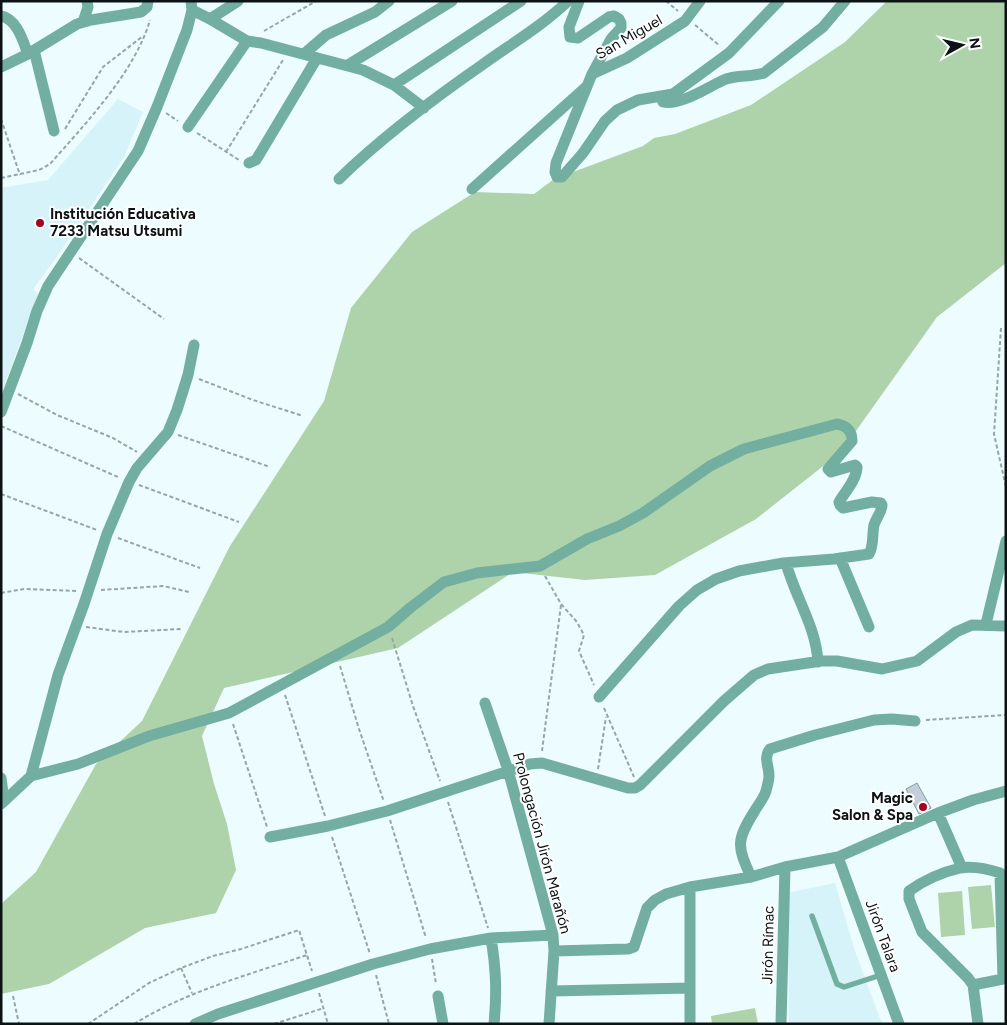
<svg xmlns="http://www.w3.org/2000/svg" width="1007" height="1025" font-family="Figtree,sans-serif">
	<rect width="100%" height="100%" fill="#ecfcff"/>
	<path fill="#d6f3f9" d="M 118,99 L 143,112 L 124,157 L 56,258 L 33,289 L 38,294 L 1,395 L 1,188 L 48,180 Z
		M 835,883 L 854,948 L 882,1024 L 789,1024 L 788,893 Z"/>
	<path fill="#aed3aa" d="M 887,1 L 1006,1 L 1006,263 L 937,317 L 841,452 L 756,519 L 655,575 L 585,580 L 513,572 L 398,648 L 224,688 L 202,736 L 214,784 L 227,824 L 236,870 L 216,913 L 145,928 L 49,984 L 1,994 L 1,904 L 36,872 L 96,764 L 142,721 L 230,546 L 324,401 L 351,308 L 412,232 L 475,192 L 534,194 L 554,179 L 643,146 L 654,138 L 675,134 L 751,105 L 845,42 Z
		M 991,885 L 995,927 L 972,929 L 968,887 Z
		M 962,891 L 965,935 L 941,937 L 938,893 Z
		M 755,1008 L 758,1024 L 712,1024 L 711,1016 Z"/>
	<path fill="#c2cfda" stroke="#8b98a3" d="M 917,783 L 931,808 L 919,814 L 906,789 Z"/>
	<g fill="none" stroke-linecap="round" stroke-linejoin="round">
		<path stroke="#98a5a7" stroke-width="2" stroke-dasharray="4 2.5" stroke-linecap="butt" d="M 666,1 L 678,11
			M 695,25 L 720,46
			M 264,31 L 316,1
			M 166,113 L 178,121
			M 1,119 L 20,175
			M 65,129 L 103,67 L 143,36
			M 197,133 L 239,160
			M 226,152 L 283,60
			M 1,178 L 39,170 L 50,164 C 85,124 135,72 150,20
			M 79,258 L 164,319
			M 1001,328 L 994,434 L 1006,487
			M 199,379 L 253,400 L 303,416
			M 18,394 L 57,415 L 113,438 L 137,452
			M 1,426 L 118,477
			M 178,435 L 270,467
			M 139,485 L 239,522
			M 1,494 L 97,530
			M 118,538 L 200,568
			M 545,576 L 561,604 L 577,622 L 584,635 L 579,651 L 594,685
			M 101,590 L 163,586 L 189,592
			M 1,593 L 24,589 L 76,591
			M 86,627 L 124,632 L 181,629
			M 392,638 L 413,706 L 440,781
			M 340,666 L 359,729 L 384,802
			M 285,695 L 325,816
			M 604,708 L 634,777
			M 926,720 L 1006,715
			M 233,724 L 267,827
			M 542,751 L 561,605
			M 598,769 L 606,717
			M 448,802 L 488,928
			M 390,820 L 426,938
			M 332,837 L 370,954
			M 432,959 L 436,984
			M 181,968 L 192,993
			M 376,975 L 389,1024
			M 319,993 L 328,1024
			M 13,996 L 19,1024
			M 88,1024 L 149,983 L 181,968 L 213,956 L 241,949 L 299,930 L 312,971
			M 134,1024 C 187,991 248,975 307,955
			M 274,1024 L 324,1008"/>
		<path stroke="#73afa0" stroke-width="5.5" d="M 812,916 L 837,984 L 844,987 L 881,975"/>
		<path stroke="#73afa0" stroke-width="11" d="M 579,1 L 569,27 L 570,37 L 578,38 L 609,17 L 614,16 L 619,19 L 621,23 L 621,28 L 611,39 L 592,74 L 556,163 L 555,172 L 557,177 L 562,177 L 583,153 L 605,121 L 617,110 L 638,100 L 673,94 L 729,53 L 779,1
			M 192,10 L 210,19 L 247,41 L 261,43 L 363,70 L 394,85 L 424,108
			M 1,16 C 17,19 23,41 28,54
			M 210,19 L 238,1
			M 83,22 L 88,7 L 87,1
			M 34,50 L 54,131
			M 304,54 L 326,35 L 375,12 L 389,1
			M 348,65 L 452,1
			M 1,67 L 28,54 L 77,24 L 91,20 L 141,12 L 147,7 L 148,1
			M 592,74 L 627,58 L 685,21 L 700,1
			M 394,85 L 521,1
			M 663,102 C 681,106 709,86 726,79 C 738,75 752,77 764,73 L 823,27 L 845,1
			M 188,127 L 247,41
			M 249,163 L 256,160 L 317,58
			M 339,179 C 381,138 433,99 482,65 C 511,44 542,26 568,1
			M 472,189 L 586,87
			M 1,412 L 27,343 L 37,311 L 48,286 L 138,151 L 157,107 L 187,30 L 192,10 L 191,1
			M 840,558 L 869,627
			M 786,563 C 795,597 816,626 818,662
			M 986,624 L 1006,541
			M 485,703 L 508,770 L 553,935 L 554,951 L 549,1024
			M 31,776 L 58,675 L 84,604 L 107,534 L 129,482 L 137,468 L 168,432 L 177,410 L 188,375 L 194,345
			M 1,778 L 4,801
			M 1,804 L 31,776 L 78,764 L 149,736 L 229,713 L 388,627 L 410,608 L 444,582 L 477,573 L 540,566 L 587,539 L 619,526 L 643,513 L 710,466 L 744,449 L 837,424 C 847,426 852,431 852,441 L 828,469 L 831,472 L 855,465 L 857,467 C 857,479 845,492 839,502 L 840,505 L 843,508 L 872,502 L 881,503 L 882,505 C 882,512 876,518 874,525 C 872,534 874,546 869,554 L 834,559 L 783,563 L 739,571 L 716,579 L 697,590 L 679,606 L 599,697
			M 938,813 L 962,868
			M 270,837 L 328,826 L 387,811 L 530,764 L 542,763 L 628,788 L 635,788 L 640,785 L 724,701 L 754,675 L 768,669 L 821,661 L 837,661 L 882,669 L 917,661 L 956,632 L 972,625 L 1006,626
			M 838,857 L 899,1024
			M 751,877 C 737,846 736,841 754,812 C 758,805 764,798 766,791 C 767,787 769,780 769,776 C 769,765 763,758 770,749 L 815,735 L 874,720 L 892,719 L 915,721
			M 690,887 L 690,1024
			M 491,938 C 496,969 497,992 494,1024
			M 554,951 L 628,949 L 634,947 L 647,908 L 655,900 L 666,894 L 690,887 L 751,877 L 785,867 L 838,857 L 938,813 L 973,800 L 1006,791
			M 973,985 L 1003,979 L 1000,873 C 988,869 972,866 960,868 C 943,872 923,881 909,891 L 909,899 L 922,932 L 968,978 L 973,985 L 978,1024
			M 551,991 L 690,988
			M 438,996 L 443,1024
			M 195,1024 L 218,1014 L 373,964 L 430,949 L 491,938 L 553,935
			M 781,1024 L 785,867"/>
	</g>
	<g fill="#a20422" stroke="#fff" stroke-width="2">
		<circle cx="40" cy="223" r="5"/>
		<circle cx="923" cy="807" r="5"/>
	</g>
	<g text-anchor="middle" stroke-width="4" stroke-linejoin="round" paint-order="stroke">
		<g font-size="15" fill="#0c1315" stroke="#fff">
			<text transform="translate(629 37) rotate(-30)" y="5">San Miguel</text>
			<text transform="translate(542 843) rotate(75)" y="5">Prolongación Jirón Marañón</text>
			<text transform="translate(883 936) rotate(70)" y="5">Jirón Talara</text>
			<text transform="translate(768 945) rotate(-89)" y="5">Jirón Rímac</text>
		</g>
		<g font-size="15" font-weight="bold" fill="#0c1315" stroke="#fff" text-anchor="start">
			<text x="50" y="219">Institución Educativa<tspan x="50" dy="17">7233 Matsu Utsumi</tspan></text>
			<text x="913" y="803" text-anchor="end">Magic<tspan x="913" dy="17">Salon &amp; Spa</tspan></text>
		</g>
	</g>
	<rect width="1007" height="1025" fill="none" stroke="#0c1315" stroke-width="5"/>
	<g transform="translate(962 45) rotate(82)" stroke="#ffffff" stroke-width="4" paint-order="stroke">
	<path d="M0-4L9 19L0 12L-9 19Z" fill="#0c1315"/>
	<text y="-8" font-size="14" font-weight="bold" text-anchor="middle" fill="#0c1315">N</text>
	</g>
</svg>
